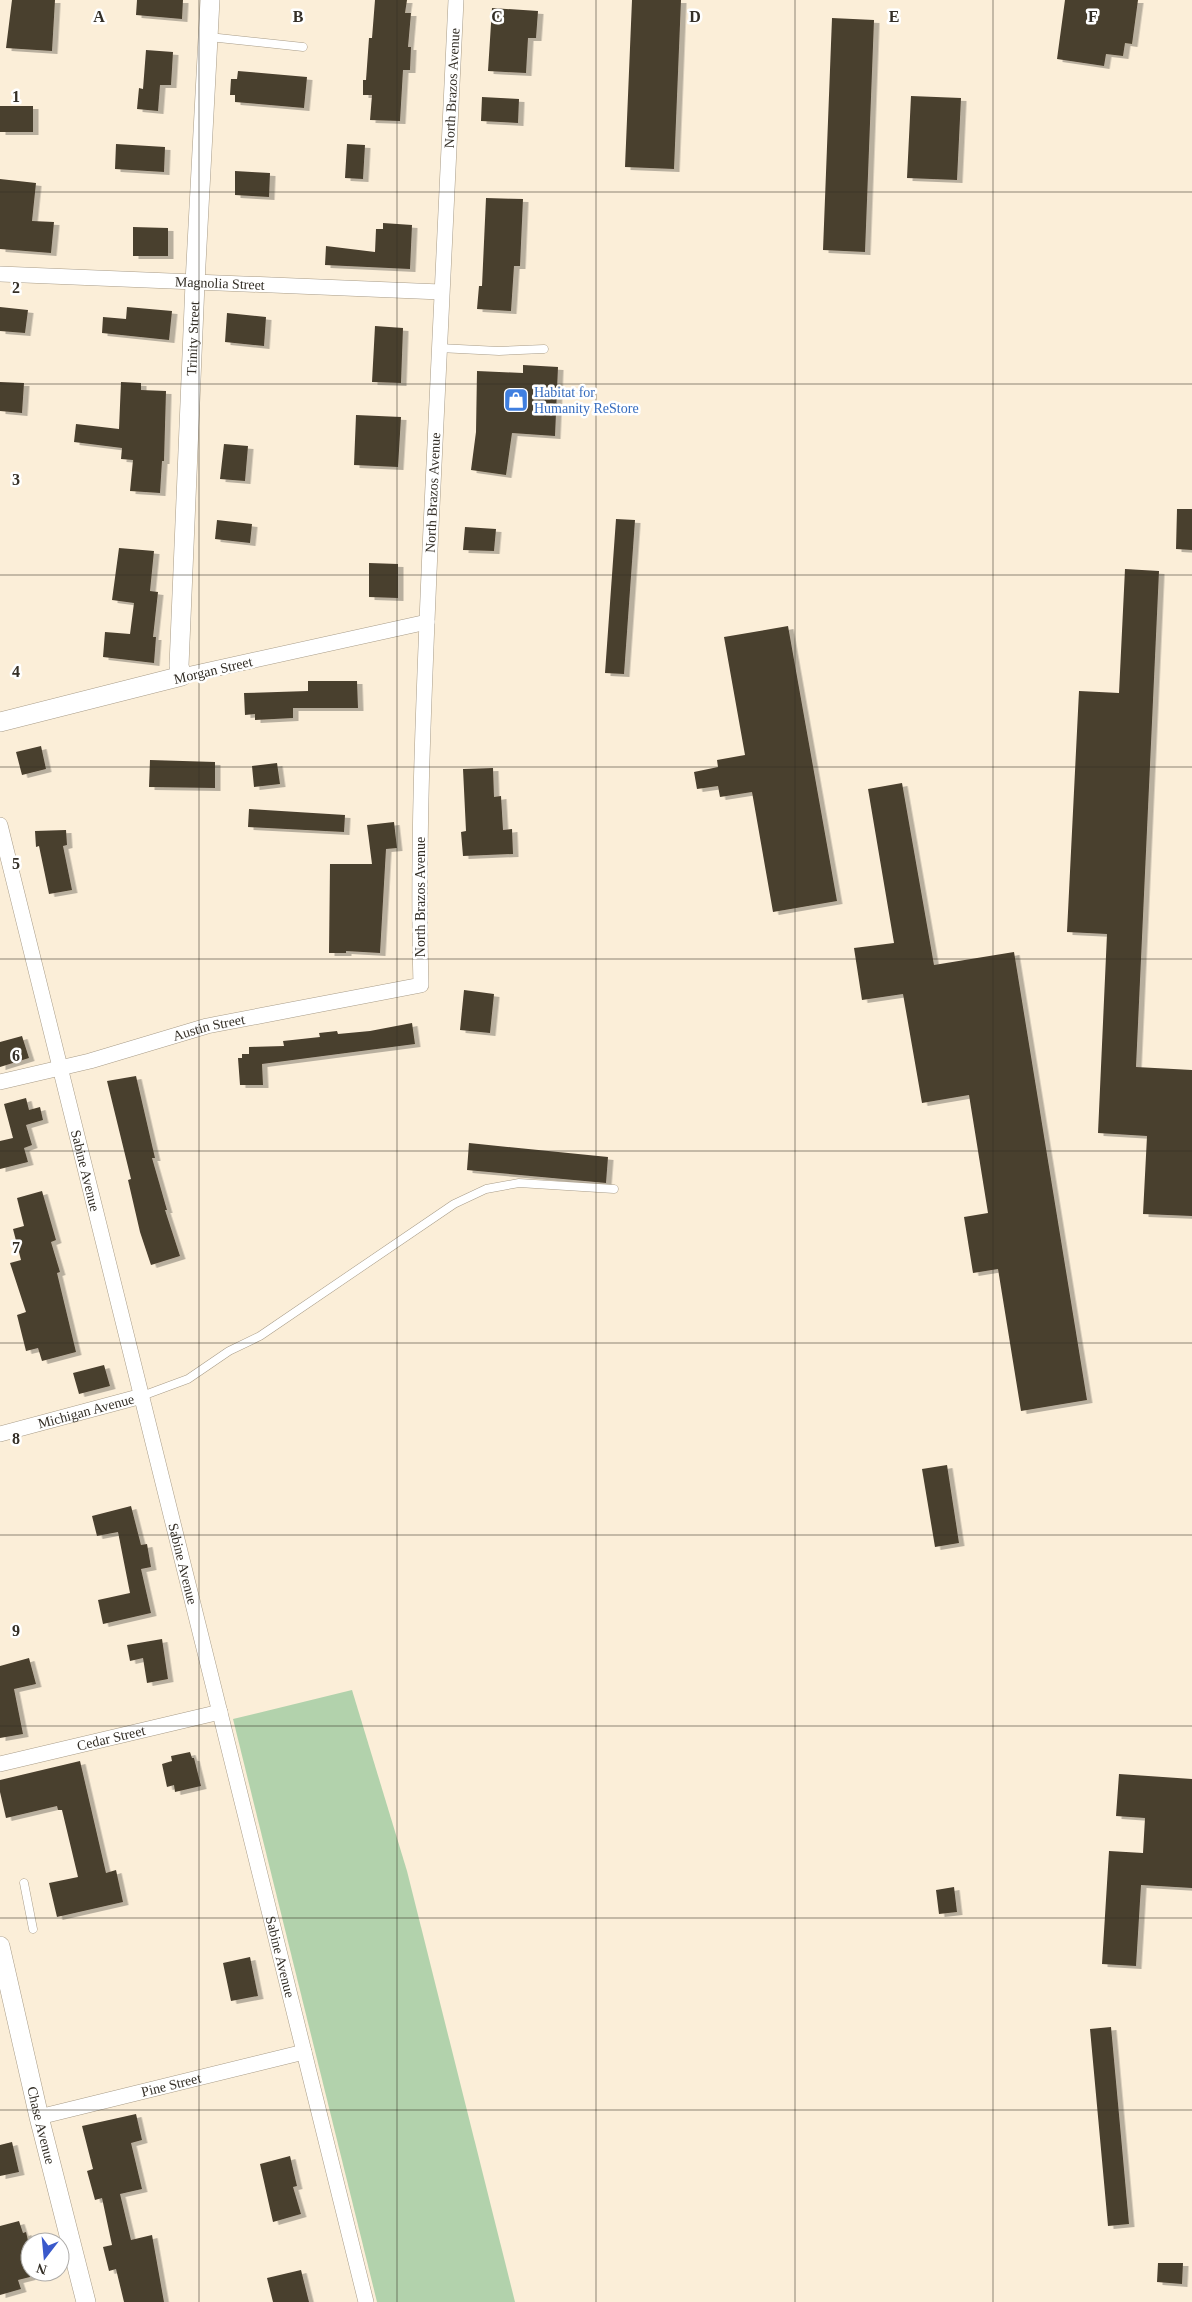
<svg xmlns="http://www.w3.org/2000/svg" width="1192" height="2302" font-family="'Times New Roman',serif">
	<defs>
		<filter id="shadow"><feDropShadow dx="5.5" dy="3" stdDeviation="0" flood-color="#0004"/></filter>
	</defs>
	<rect width="100%" height="100%" fill="#fbeed8"/>
	<path fill="#b2d2ac" d="M 352,1690 L 407,1871 L 515,2302 L 377,2302 L 233,1719 Z"/>
	<path fill="#4a3f2e" filter="url(#shadow)" d="M 12,0 L 55,0 L 52,51 L 6,48 Z
		M 137,0 L 183,0 L 182,19 L 136,15 Z
		M 375,0 L 407,0 L 405,13 L 411,13 L 408,47 L 411,47 L 410,70 L 403,70 L 400,121 L 370,120 L 372,95 L 363,95 L 363,80 L 366,80 L 369,38 L 372,38 Z
		M 632,0 L 681,0 L 674,169 L 625,167 Z
		M 1065,0 L 1138,0 L 1132,44 L 1125,43 L 1123,56 L 1106,54 L 1104,66 L 1057,59 Z
		M 492,8 L 538,11 L 536,38 L 528,38 L 526,73 L 488,71 Z
		M 832,18 L 874,20 L 865,252 L 823,250 Z
		M 146,50 L 173,52 L 171,85 L 160,85 L 158,111 L 137,109 L 139,88 L 143,89 Z
		M 238,71 L 307,77 L 304,108 L 235,102 L 235,95 L 230,95 L 231,79 L 237,79 Z
		M 911,96 L 961,98 L 957,180 L 907,178 Z
		M 482,97 L 519,99 L 518,123 L 481,121 Z
		M 0,106 L 33,106 L 33,132 L 0,132 Z
		M 116,144 L 165,147 L 164,172 L 115,169 Z
		M 347,144 L 365,145 L 363,179 L 345,178 Z
		M 235,171 L 270,173 L 269,197 L 235,195 Z
		M 0,179 L 36,183 L 32,221 L 54,222 L 51,253 L 0,249 Z
		M 486,198 L 523,199 L 520,266 L 514,266 L 511,311 L 477,309 L 479,286 L 482,286 Z
		M 383,223 L 412,225 L 410,269 L 325,265 L 326,246 L 375,252 L 376,229 L 383,229 Z
		M 133,227 L 168,228 L 168,256 L 133,256 Z
		M 0,307 L 28,310 L 25,333 L 0,331 Z
		M 127,307 L 172,311 L 169,340 L 102,333 L 103,317 L 126,319 Z
		M 227,313 L 266,317 L 264,346 L 225,342 Z
		M 375,326 L 403,328 L 401,383 L 372,382 Z
		M 523,365 L 558,367 L 555,436 L 512,433 L 506,475 L 471,470 L 476,432 L 477,371 L 523,373 Z
		M 0,382 L 24,383 L 22,413 L 0,411 Z
		M 121,382 L 141,383 L 141,390 L 166,391 L 164,461 L 162,461 L 160,493 L 130,491 L 133,460 L 121,459 L 122,448 L 74,442 L 76,424 L 119,429 Z
		M 356,415 L 401,417 L 398,467 L 354,465 Z
		M 224,444 L 248,446 L 245,481 L 220,479 Z
		M 1177,509 L 1192,509 L 1192,550 L 1176,549 Z
		M 616,519 L 635,520 L 624,674 L 605,673 Z
		M 217,520 L 252,524 L 250,543 L 215,539 Z
		M 465,527 L 496,529 L 494,551 L 463,550 Z
		M 119,548 L 154,551 L 150,591 L 158,592 L 153,637 L 156,637 L 154,663 L 103,657 L 105,632 L 130,634 L 134,603 L 112,600 Z
		M 369,563 L 398,564 L 398,598 L 369,597 Z
		M 1125,569 L 1159,571 L 1136,1067 L 1192,1070 L 1192,1216 L 1143,1214 L 1147,1136 L 1098,1133 L 1107,934 L 1067,932 L 1079,691 L 1119,693 Z
		M 788,626 L 837,901 L 773,912 L 752,792 L 720,797 L 718,786 L 697,789 L 694,772 L 718,767 L 717,760 L 745,755 L 724,637 Z
		M 308,681 L 357,681 L 358,708 L 293,708 L 293,718 L 255,720 L 255,714 L 245,715 L 244,693 L 308,691 Z
		M 41,746 L 46,769 L 22,775 L 16,752 Z
		M 150,760 L 215,762 L 215,788 L 149,787 Z
		M 277,763 L 280,784 L 254,787 L 252,766 Z
		M 493,768 L 494,797 L 501,796 L 503,830 L 512,829 L 513,854 L 463,856 L 461,832 L 466,831 L 463,769 Z
		M 902,783 L 934,965 L 1014,952 L 1087,1400 L 1021,1411 L 998,1269 L 973,1273 L 964,1217 L 988,1213 L 969,1095 L 922,1103 L 903,994 L 862,1000 L 854,948 L 894,943 L 868,789 Z
		M 249,809 L 345,815 L 344,832 L 248,827 Z
		M 394,822 L 397,848 L 386,849 L 380,953 L 346,951 L 346,953 L 329,953 L 330,864 L 372,864 L 367,825 Z
		M 66,830 L 67,845 L 63,846 L 72,890 L 49,894 L 39,846 L 36,847 L 35,831 Z
		M 464,990 L 494,994 L 490,1033 L 460,1030 Z
		M 412,1023 L 415,1044 L 262,1064 L 263,1085 L 240,1085 L 238,1058 L 242,1058 L 242,1054 L 249,1054 L 249,1047 L 284,1046 L 283,1041 L 320,1037 L 319,1033 L 337,1031 L 338,1034 L 370,1031 Z
		M 22,1036 L 29,1058 L 0,1067 L 0,1042 Z
		M 136,1076 L 155,1158 L 152,1158 L 167,1210 L 165,1210 L 180,1256 L 151,1265 L 140,1232 L 128,1180 L 131,1179 L 107,1081 Z
		M 26,1098 L 29,1110 L 40,1107 L 43,1120 L 26,1125 L 32,1145 L 24,1148 L 28,1162 L 0,1169 L 0,1141 L 13,1138 L 4,1104 Z
		M 469,1143 L 608,1157 L 606,1183 L 467,1170 Z
		M 42,1191 L 56,1240 L 51,1242 L 60,1272 L 57,1273 L 76,1352 L 42,1361 L 38,1348 L 26,1351 L 17,1315 L 26,1312 L 10,1263 L 21,1260 L 13,1229 L 24,1226 L 17,1198 Z
		M 104,1365 L 110,1386 L 79,1394 L 73,1373 Z
		M 947,1465 L 959,1543 L 935,1547 L 922,1469 Z
		M 131,1506 L 141,1545 L 147,1544 L 151,1567 L 141,1569 L 151,1613 L 103,1624 L 98,1600 L 130,1593 L 118,1532 L 97,1536 L 92,1516 Z
		M 162,1639 L 168,1679 L 147,1683 L 143,1658 L 130,1661 L 127,1645 Z
		M 29,1658 L 36,1684 L 14,1689 L 23,1734 L 0,1738 L 0,1666 Z
		M 190,1752 L 192,1758 L 194,1758 L 201,1786 L 175,1792 L 174,1785 L 167,1787 L 162,1764 L 172,1761 L 171,1756 Z
		M 80,1761 L 106,1873 L 116,1870 L 123,1902 L 57,1917 L 49,1883 L 78,1877 L 62,1810 L 58,1810 L 57,1806 L 6,1818 L 0,1792 L 0,1780 Z
		M 1119,1774 L 1192,1779 L 1192,1888 L 1141,1885 L 1136,1966 L 1102,1964 L 1109,1851 L 1143,1853 L 1145,1818 L 1116,1816 Z
		M 954,1887 L 957,1912 L 939,1914 L 936,1890 Z
		M 250,1957 L 258,1996 L 231,2001 L 223,1963 Z
		M 1111,2027 L 1129,2224 L 1108,2226 L 1090,2029 Z
		M 136,2114 L 142,2140 L 131,2143 L 142,2189 L 120,2194 L 131,2240 L 152,2235 L 164,2302 L 124,2302 L 116,2269 L 109,2271 L 103,2247 L 112,2245 L 102,2198 L 95,2200 L 87,2171 L 93,2169 L 82,2126 Z
		M 12,2142 L 19,2172 L 0,2176 L 0,2145 Z
		M 290,2156 L 297,2186 L 293,2187 L 301,2214 L 273,2222 L 260,2164 Z
		M 19,2221 L 23,2233 L 26,2232 L 30,2249 L 30,2277 L 18,2280 L 21,2289 L 0,2295 L 0,2226 Z
		M 1158,2263 L 1183,2263 L 1182,2284 L 1157,2282 Z
		M 301,2270 L 309,2302 L 273,2302 L 267,2278 Z"/>
	<g fill="none" stroke-linecap="round" stroke-linejoin="round">
		<defs>
			<path id="service" d="M 209,37 L 303,47
				M 439,348 L 499,351 L 544,349
				M 142,1396 L 188,1379 L 229,1351 L 260,1336 L 454,1204 L 486,1189 L 519,1183 L 614,1189
				M 24,1883 L 33,1929"/>
			<g id="minor">
				<path id="s1" d="M 0,274 L 441,292"/>
				<path d="M 182,676 L 427,622"/>
				<path id="s2" d="M 0,825 L 366,2302"/>
				<path id="s3" d="M 0,1082 L 90,1061 L 207,1026 L 421,985 C 417,840 424,695 430,549 C 438,366 447,183 456,0"/>
				<path id="s4" d="M 0,1434 L 142,1396"/>
				<path id="s5" d="M 0,1764 L 220,1712"/>
				<path id="s6" d="M 39,2117 L 304,2052"/>
			</g>
			<g id="tertiary">
				<path id="s7" d="M 0,722 L 182,676 L 179,666 L 195,283 L 210,0"/>
				<path id="s8" d="M 0,1946 L 39,2117 L 86,2302"/>
			</g>
		</defs>
		<use href="#service" stroke="#a89c88" stroke-width="9"/>
		<use href="#minor" stroke="#a89c88" stroke-width="16"/>
		<use href="#tertiary" stroke="#a89c88" stroke-width="20"/>
		<use href="#service" stroke="#fff" stroke-width="8"/>
		<use href="#minor" stroke="#fff" stroke-width="15"/>
		<use href="#tertiary" stroke="#fff" stroke-width="19"/>
	</g>
	<path fill="none" stroke="#342f27" stroke-width="1" stroke-opacity="0.55" d="M 199,0 L 199,2302M 397,0 L 397,2302M 596,0 L 596,2302M 795,0 L 795,2302M 993,0 L 993,2302M 0,192 L 1192,192M 0,384 L 1192,384M 0,575 L 1192,575M 0,767 L 1192,767M 0,959 L 1192,959M 0,1151 L 1192,1151M 0,1343 L 1192,1343M 0,1535 L 1192,1535M 0,1726 L 1192,1726M 0,1918 L 1192,1918M 0,2110 L 1192,2110"/>
	<defs>
		<symbol id="shop-square" viewBox="-11 -11 22 22"><rect x="-9" y="-9" width="18" height="18" rx="4" fill="#3f7fe0" stroke="#fff"/><path d="M-5-2.5h2.3a2.7 3.5 0 0 1 5.4 0H5L5.5 6h-11ZM-1.5-2.5h3a1.5 2.3 0 0 0-3 0Z" fill="#fff"/></symbol>
	</defs>
	<g fill-rule="evenodd">
		<use href="#shop-square" x="502" y="386" width="28" height="28"/>
	</g>
	<g text-anchor="middle" stroke-width="5" stroke-linejoin="round" paint-order="stroke">
		<g font-size="14" fill="#342f27" stroke="#fff">
			<text dy="5" stroke="none"><textPath href="#s3" startOffset="1330">North Brazos Avenue</textPath></text>
			<text dy="5" stroke="none"><textPath href="#s1" startOffset="220">Magnolia Street</textPath></text>
			<text dy="5" stroke="none"><textPath href="#s7" startOffset="526">Trinity Street</textPath></text>
			<text dy="5" stroke="none"><textPath href="#s3" startOffset="925">North Brazos Avenue</textPath></text>
			<text transform="translate(213 670) rotate(-13)" y="5">Morgan Street</text>
			<text transform="translate(420 897) rotate(-90)" y="5">North Brazos Avenue</text>
			<text dy="5" stroke="none"><textPath href="#s3" startOffset="216">Austin Street</textPath></text>
			<text dy="5" stroke="none"><textPath href="#s2" startOffset="356">Sabine Avenue</textPath></text>
			<text dy="5" stroke="none"><textPath href="#s4" startOffset="89">Michigan Avenue</textPath></text>
			<text dy="5" stroke="none"><textPath href="#s2" startOffset="761">Sabine Avenue</textPath></text>
			<text dy="5" stroke="none"><textPath href="#s5" startOffset="114">Cedar Street</textPath></text>
			<text dy="5" stroke="none"><textPath href="#s2" startOffset="1166">Sabine Avenue</textPath></text>
			<text dy="5" stroke="none"><textPath href="#s6" startOffset="136">Pine Street</textPath></text>
			<text dy="5" stroke="none"><textPath href="#s8" startOffset="184">Chase Avenue</textPath></text>
		</g>
		<g font-size="14" fill="#366cbe" stroke="#fff" text-anchor="start">
			<text x="534" y="397">Habitat for<tspan x="534" dy="16">Humanity ReStore</tspan></text>
		</g>
	</g>
	<g font-size="16" text-anchor="middle" font-weight="bold" fill="#342f27" stroke="#fff" stroke-width="5" stroke-linejoin="round" paint-order="stroke">
		<text x="99" y="22">A</text>
		<text x="298" y="22">B</text>
		<text x="497" y="22">C</text>
		<text x="695" y="22">D</text>
		<text x="894" y="22">E</text>
		<text x="1093" y="22">F</text>
		<text x="16" y="102">1</text>
		<text x="16" y="293">2</text>
		<text x="16" y="485">3</text>
		<text x="16" y="677">4</text>
		<text x="16" y="869">5</text>
		<text x="16" y="1061">6</text>
		<text x="16" y="1253">7</text>
		<text x="16" y="1444">8</text>
		<text x="16" y="1636">9</text>
	</g>
	<g transform="translate(45 2257) rotate(196)"><circle r="24" fill="#ffffff" stroke="#aeaca9"/>
	<path d="M0-4L9 19L0 12L-9 19Z" fill="#3a59cb"/>
	<text y="-8" font-size="14" font-weight="bold" text-anchor="middle" fill="#342f27">N</text>
	</g>
</svg>
